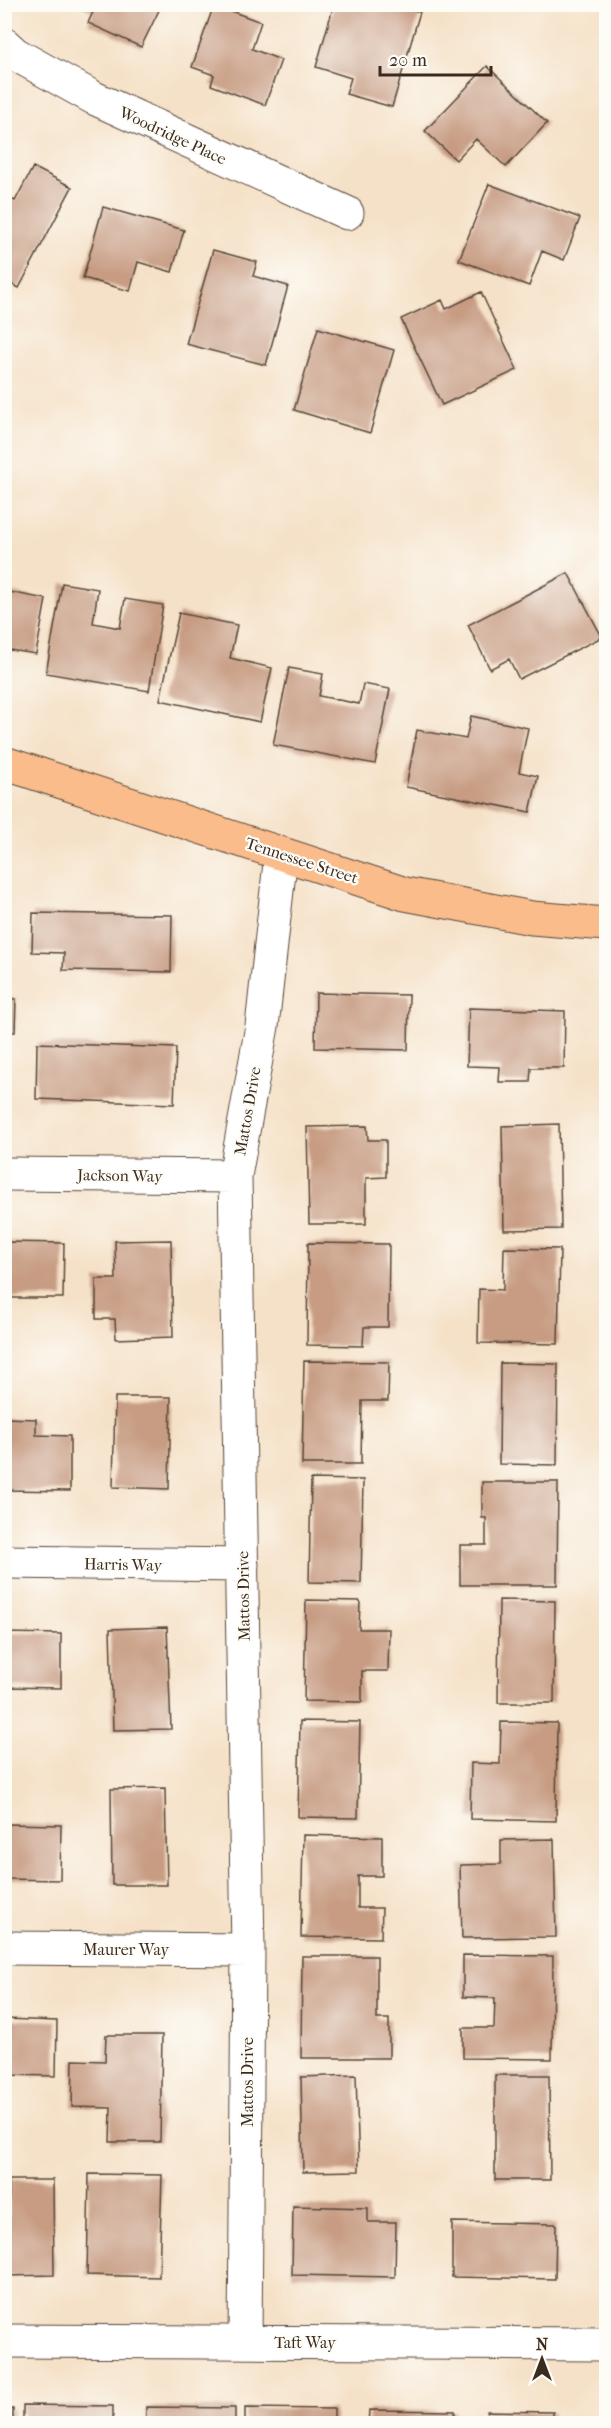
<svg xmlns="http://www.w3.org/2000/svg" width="611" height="2428" font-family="'IM FELL French Canon',serif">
	<rect width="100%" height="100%" fill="#fdfcf7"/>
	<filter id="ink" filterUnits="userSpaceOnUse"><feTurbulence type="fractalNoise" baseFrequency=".0167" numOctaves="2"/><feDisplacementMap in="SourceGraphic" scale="12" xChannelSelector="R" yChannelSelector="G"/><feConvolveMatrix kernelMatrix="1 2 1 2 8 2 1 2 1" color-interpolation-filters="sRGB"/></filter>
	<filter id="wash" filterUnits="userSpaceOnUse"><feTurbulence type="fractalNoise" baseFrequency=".008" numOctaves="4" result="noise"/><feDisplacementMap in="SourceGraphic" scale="24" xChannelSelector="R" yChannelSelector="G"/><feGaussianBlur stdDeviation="1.35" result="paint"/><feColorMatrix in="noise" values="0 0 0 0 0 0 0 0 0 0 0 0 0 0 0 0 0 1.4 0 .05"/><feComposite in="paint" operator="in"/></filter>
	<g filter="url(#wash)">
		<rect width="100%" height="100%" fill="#f5e1c7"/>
		<g id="blocks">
			<path fill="#c79c83" d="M 78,4 L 157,4 L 161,6 L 141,47 L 88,23 L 93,12 Z
				M 334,4 L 392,4 L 420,12 L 392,107 L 346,94 L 351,78 L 316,67 Z
				M 214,5 L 261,22 L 252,49 L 281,60 L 265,105 L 211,85 L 214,75 L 192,67 Z
				M 487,66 L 547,123 L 506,167 L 476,139 L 456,160 L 425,131 Z
				M 33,167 L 72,187 L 19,288 L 5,281 L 5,196 L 15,201 Z
				M 489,184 L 580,218 L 564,260 L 542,251 L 529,286 L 459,260 Z
				M 103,207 L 184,230 L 172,272 L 138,262 L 130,291 L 83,278 Z
				M 213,250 L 257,262 L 253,276 L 288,286 L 266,365 L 186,344 Z
				M 481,292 L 517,370 L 442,405 L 401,319 L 442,300 L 446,309 Z
				M 318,328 L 394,350 L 370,433 L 294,410 Z
				M 568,573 L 602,637 L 519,679 L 509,659 L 490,669 L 468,625 Z
				M 62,583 L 98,589 L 93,623 L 120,628 L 125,599 L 163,605 L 149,691 L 46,673 Z
				M 4,591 L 46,599 L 36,654 L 4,649 Z
				M 179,613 L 237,625 L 230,658 L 272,668 L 260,722 L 160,700 Z
				M 289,668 L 323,674 L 319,696 L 359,704 L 363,684 L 390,689 L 375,764 L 273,745 Z
				M 471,716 L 528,728 L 519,772 L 538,776 L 530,812 L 406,787 L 417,730 L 466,739 Z
				M 33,913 L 172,915 L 171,972 L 63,970 L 64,953 L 32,952 Z
				M 316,993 L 409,995 L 408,1050 L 315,1048 Z
				M 4,998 L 16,999 L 15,1032 L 4,1032 Z
				M 469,1008 L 565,1011 L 564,1068 L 531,1068 L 530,1082 L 499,1082 L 500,1067 L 467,1066 Z
				M 37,1043 L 176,1048 L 174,1104 L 36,1099 Z
				M 559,1124 L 561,1229 L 504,1230 L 502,1126 Z
				M 367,1126 L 368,1140 L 386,1140 L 386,1177 L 366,1178 L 366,1224 L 309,1224 L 307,1127 Z
				M 171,1240 L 173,1337 L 116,1339 L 115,1319 L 96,1319 L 96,1279 L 116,1279 L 115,1241 Z
				M 4,1242 L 64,1243 L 63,1298 L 4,1298 Z
				M 308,1243 L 389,1244 L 388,1327 L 364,1327 L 363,1346 L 307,1345 Z
				M 504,1248 L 560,1249 L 558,1344 L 478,1343 L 479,1289 L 503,1290 Z
				M 304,1361 L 389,1362 L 388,1401 L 362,1401 L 361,1464 L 302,1464 Z
				M 500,1363 L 558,1364 L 557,1465 L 499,1464 Z
				M 115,1397 L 171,1397 L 169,1489 L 113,1487 Z
				M 4,1418 L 36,1419 L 36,1435 L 70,1436 L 70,1491 L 4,1490 Z
				M 311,1479 L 363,1480 L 361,1583 L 309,1582 Z
				M 482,1482 L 558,1482 L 557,1585 L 460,1585 L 460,1545 L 486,1545 L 486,1518 L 482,1518 Z
				M 306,1600 L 360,1601 L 359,1629 L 389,1629 L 388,1671 L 362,1671 L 362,1702 L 304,1701 Z
				M 499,1600 L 555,1601 L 554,1703 L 498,1703 Z
				M 167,1627 L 171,1729 L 113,1730 L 110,1629 Z
				M 4,1633 L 61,1634 L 61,1688 L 4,1687 Z
				M 300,1721 L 360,1722 L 358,1818 L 298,1817 Z
				M 501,1722 L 557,1723 L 556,1821 L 470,1819 L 471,1763 L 500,1764 Z
				M 165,1788 L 167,1885 L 112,1885 L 111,1789 Z
				M 4,1824 L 61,1825 L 60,1880 L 4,1879 Z
				M 303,1835 L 382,1837 L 382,1876 L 358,1876 L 358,1908 L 382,1908 L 381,1938 L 301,1937 Z
				M 554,1839 L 556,1937 L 462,1938 L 460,1865 L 501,1864 L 501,1840 Z
				M 463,1955 L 553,1956 L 552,2059 L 463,2058 L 463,2028 L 494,2028 L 495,1998 L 463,1997 Z
				M 302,1956 L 377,1956 L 377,2019 L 389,2019 L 389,2058 L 301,2058 Z
				M 4,2019 L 57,2021 L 56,2076 L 4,2075 Z
				M 106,2035 L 162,2035 L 160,2142 L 110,2142 L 111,2108 L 72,2107 L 73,2060 L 105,2061 Z
				M 356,2075 L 359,2171 L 303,2172 L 301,2077 Z
				M 495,2075 L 549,2075 L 550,2180 L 495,2180 Z
				M 89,2174 L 162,2175 L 159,2277 L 87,2275 Z
				M 9,2180 L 53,2180 L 54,2275 L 4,2276 L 4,2217 L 9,2217 Z
				M 293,2206 L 368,2208 L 368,2222 L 396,2222 L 395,2277 L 292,2275 Z
				M 452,2222 L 556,2224 L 555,2279 L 452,2277 Z
				M 23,2405 L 113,2406 L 113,2424 L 23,2424 Z
				M 146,2407 L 235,2408 L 235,2424 L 146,2424 Z
				M 245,2408 L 334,2409 L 334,2424 L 245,2424 Z
				M 4,2409 L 13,2409 L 13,2424 L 4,2424 Z
				M 369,2410 L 455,2411 L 455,2424 L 368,2424 Z
				M 487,2411 L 553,2412 L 553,2424 L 486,2424 Z"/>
		</g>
	</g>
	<g filter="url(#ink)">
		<use href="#blocks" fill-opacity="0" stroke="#574537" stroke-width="1.5"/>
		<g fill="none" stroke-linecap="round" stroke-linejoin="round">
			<defs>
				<path id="minor" d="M 4,44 L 15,54 L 94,98 L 347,213
					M 4,1174 L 235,1176
					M 4,1562 L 242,1565
					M 4,1948 L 248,1950
					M 4,2341 L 606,2344
					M 245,2342 L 248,1950 L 235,1176 L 262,1026 L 281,854"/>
				<path id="major" d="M 4,763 L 405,894 L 532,918 L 606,924"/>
			</defs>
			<use href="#minor" stroke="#574537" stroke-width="35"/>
			<use href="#major" stroke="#574537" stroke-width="35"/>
			<use href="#minor" stroke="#fff" stroke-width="33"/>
			<use href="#major" stroke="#fabc8b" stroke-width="33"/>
		</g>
	</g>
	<g text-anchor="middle" stroke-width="4.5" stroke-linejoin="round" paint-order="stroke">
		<g font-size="16" fill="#3b2a1e" stroke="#fdfcf7">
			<text transform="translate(173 135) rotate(25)" y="6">Woodridge Place</text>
			<text transform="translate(302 860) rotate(18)" y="6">Tennessee Street</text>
			<text transform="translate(247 1111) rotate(-80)" y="6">Mattos Drive</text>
			<text transform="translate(120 1175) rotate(1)" y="6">Jackson Way</text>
			<text transform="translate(123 1564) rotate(1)" y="6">Harris Way</text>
			<text transform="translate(243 1596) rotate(-91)" y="6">Mattos Drive</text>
			<text x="126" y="1955">Maurer Way</text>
			<text transform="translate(247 2082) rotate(-90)" y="6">Mattos Drive</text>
			<text x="305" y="2348">Taft Way</text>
		</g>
	</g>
	<rect width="611" height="2428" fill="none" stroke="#fdfcf7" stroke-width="24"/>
	<g transform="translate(542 2359)" stroke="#fdfcf7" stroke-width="4.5" paint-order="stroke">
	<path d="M0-4.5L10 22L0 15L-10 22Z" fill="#3b2a1e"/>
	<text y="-9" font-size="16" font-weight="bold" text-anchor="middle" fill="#3b2a1e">N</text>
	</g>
	<path d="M380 66v9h111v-9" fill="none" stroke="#3b2a1e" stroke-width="3"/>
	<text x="389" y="66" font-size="18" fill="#3b2a1e" stroke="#fdfcf7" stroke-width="4.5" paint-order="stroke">20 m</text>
</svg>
